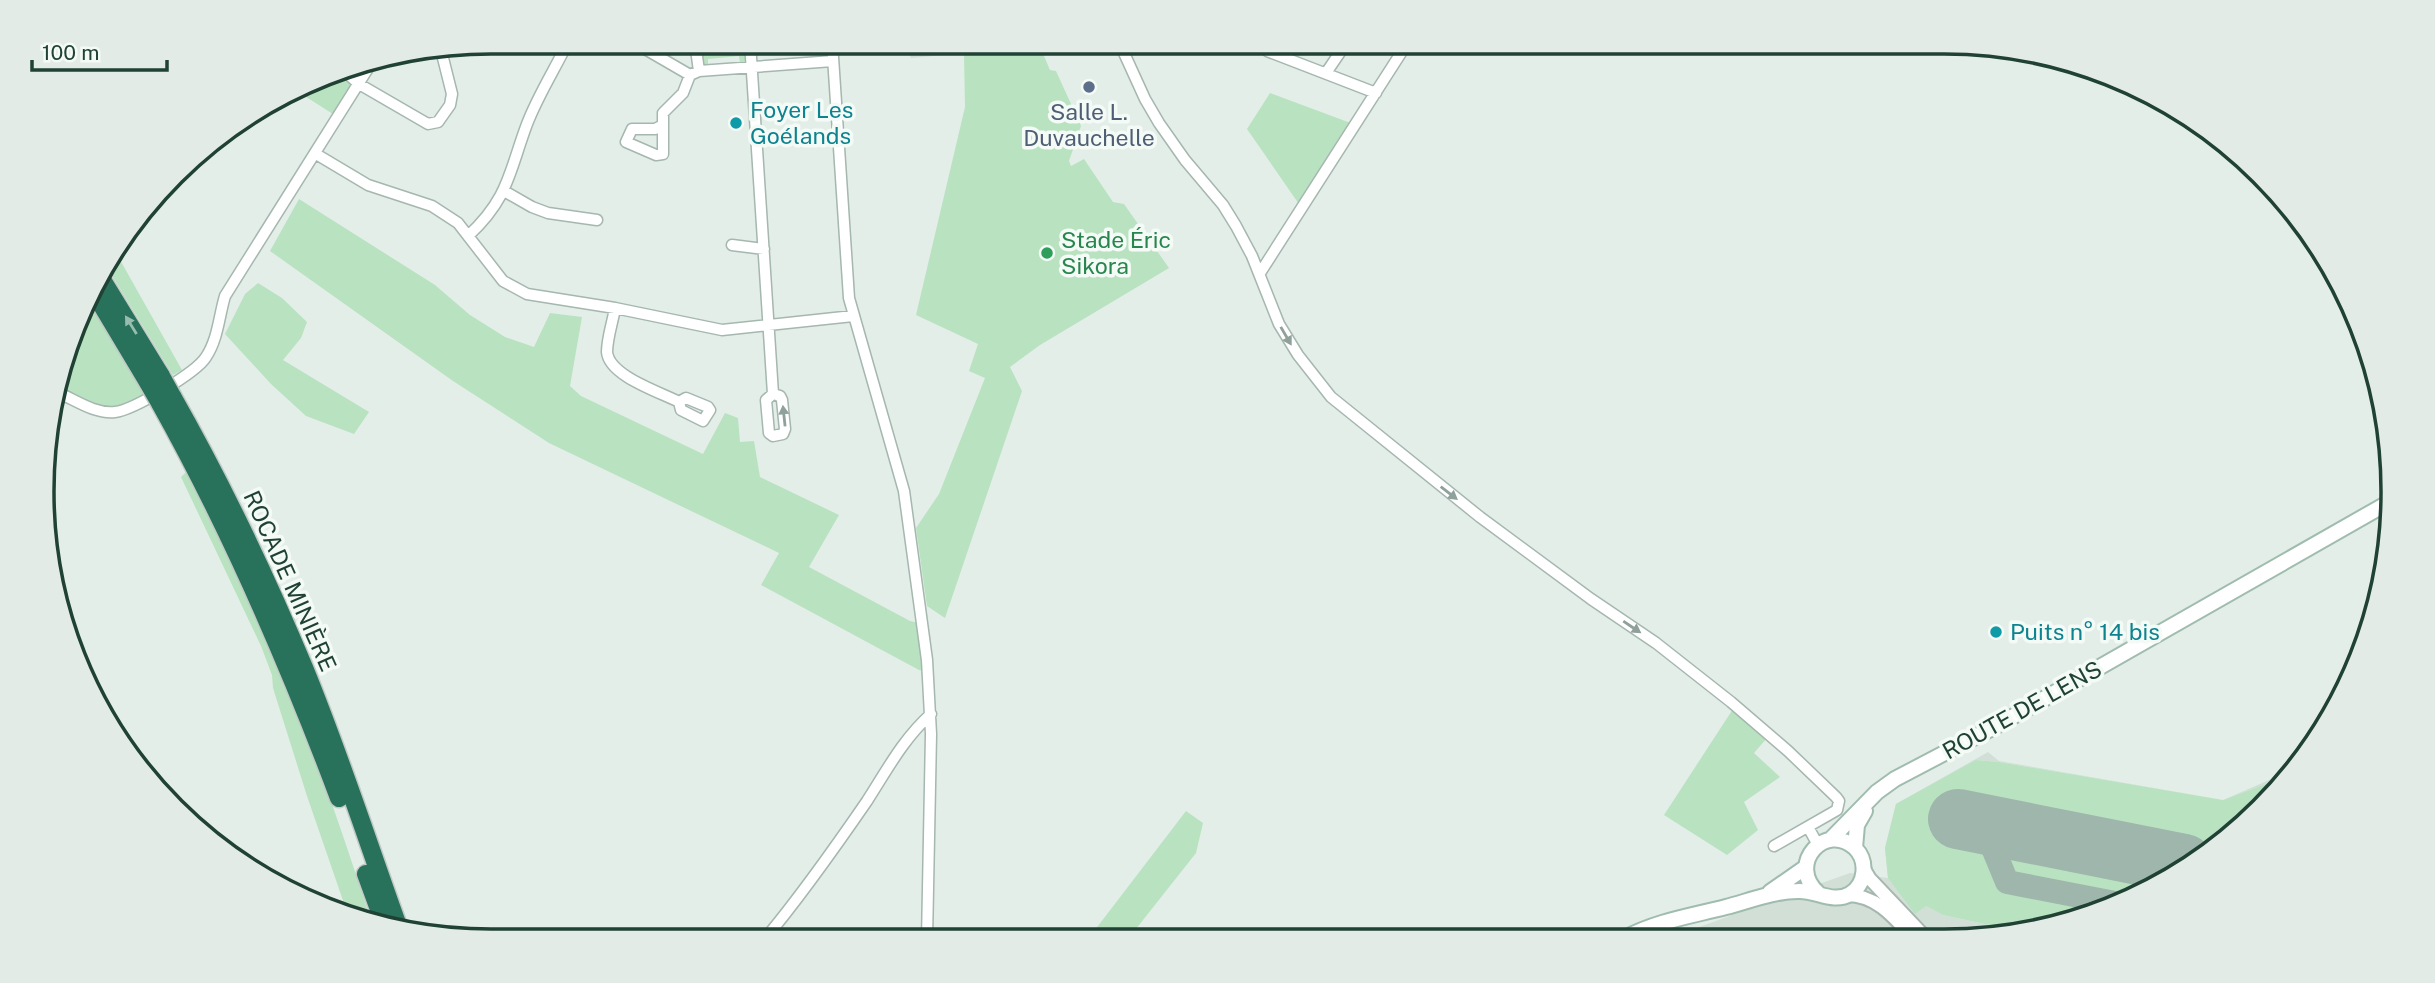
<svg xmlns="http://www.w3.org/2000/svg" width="2435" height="983" font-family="'Public Sans',sans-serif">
	<rect width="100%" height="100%" fill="#e3eee8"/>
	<path fill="#d1dfd7" d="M 903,42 L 991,42 L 992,51 L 911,58 Z
		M 1988,752 L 1999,761 L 2223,800 L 2292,770 L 2287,776 L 2223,800 L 1999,762 L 1976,760 L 1926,906 L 1943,915 L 2021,932 L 2003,937 L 1674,938 L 1674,936 L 1850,873 L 1888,878 L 1885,848 L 1896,804 Z"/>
	<path fill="#b9e2c0" d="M 700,42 L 745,42 L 747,58 L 743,64 L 740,64 L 739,56 L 708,59 L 708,67 L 701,62 Z
		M 991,42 L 1038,42 L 1050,70 L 1056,71 L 1081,126 L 1069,161 L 1071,166 L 1084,159 L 1113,202 L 1124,204 L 1169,268 L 1040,345 L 1010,367 L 1022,391 L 945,618 L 927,606 L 916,528 L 939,494 L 985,378 L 969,371 L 978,344 L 916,315 L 965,107 L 964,54 L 992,51 Z
		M 372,62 L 336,116 L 300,93 L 347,66 Z
		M 1270,93 L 1356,125 L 1301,207 L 1247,129 Z
		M 299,199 L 435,285 L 470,315 L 505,337 L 534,347 L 550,313 L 582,317 L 570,386 L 581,396 L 703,454 L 725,413 L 738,418 L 740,442 L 754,441 L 760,477 L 839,515 L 809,567 L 910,621 L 923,624 L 929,673 L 919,670 L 761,585 L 779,553 L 549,443 L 453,381 L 270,251 Z
		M 115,251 L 182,370 L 173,375 L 105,264 Z
		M 258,283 L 282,298 L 307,322 L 301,338 L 283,360 L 369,412 L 354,434 L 306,416 L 271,384 L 225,334 L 245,294 Z
		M 90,302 L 145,395 C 106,415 98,408 60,390 Z
		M 187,471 C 208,513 230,554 249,596 C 297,701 336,811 371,921 L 349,918 L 307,796 L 273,688 L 272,675 L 261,646 L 181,477 Z
		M 1733,709 L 1767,738 L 1754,753 L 1780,777 L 1744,802 L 1758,830 L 1727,855 L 1664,815 Z
		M 1976,760 L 1999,762 L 2223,800 L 2287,776 L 2240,830 L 2116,907 L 2021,932 L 1943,915 L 1926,906 L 1915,914 L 1888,878 L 1885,848 L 1896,804 Z
		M 1186,811 L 1203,823 L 1196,853 L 1128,939 L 1088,939 Z"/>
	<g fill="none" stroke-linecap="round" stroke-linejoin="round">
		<path stroke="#9fb6ac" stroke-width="24" d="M 1983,824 L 2007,882 L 2120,904"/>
		<path stroke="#9fb6ac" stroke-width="60" d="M 1958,819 L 2184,864"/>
		<defs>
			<path id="minor" d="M 633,42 L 690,75 L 699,71 L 833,61
				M 695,42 L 699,71
				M 750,42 L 773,394 L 766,400 L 769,433 L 773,436 L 783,434 L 785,429 L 782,400 L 780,396 L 773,394
				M 832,42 L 849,298 L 904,491 L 927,660 L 931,734 L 927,940
				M 1119,42 L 1145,99 L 1159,123 L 1185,160 L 1223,205 L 1236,226 L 1252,256 L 1279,324 L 1298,355 L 1331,397 L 1480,517 L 1591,599 L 1656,643 L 1731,702 L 1788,751 L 1836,797 L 1839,801 L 1837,810 L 1774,846
				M 1264,42 L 1267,51 L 1376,93
				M 342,69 L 359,84 L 428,124 L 438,122 L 450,105 L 452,94 L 441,50
				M 1326,73 L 1347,42
				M 661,126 L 655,129 L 632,129 L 626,142 L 656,155 L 663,154 L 663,113 L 683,93 L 690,75
				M 316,154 L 368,185 L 432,206 L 458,223 L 503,281 L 527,294 L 615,308 L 722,330 L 853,316
				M 504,191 L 532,207 L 548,213 L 597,220
				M 468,236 C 509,198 509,172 527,124 C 538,95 555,69 568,42
				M 732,245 L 764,249
				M 1260,273 L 1408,42
				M 615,308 C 613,321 607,338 607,352 C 609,376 660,392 679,402 L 681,410 L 703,421 L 710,410 L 708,407 L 686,398 L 679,402
				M 59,393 C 77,401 95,414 115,412 C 133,410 196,373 206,357 C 218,339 219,316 225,296 L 372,62
				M 1808,827 L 1818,845
				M 764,940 C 801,896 834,849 867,801 C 887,770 903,739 931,714"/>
			<path id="tertiary" d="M 1864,869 L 1870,879 L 1925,937
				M 1847,895 C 1876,895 1894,917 1912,937"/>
			<path id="secondary" d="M 1830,840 L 1877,792 L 1895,779 L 1998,725 L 2386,504
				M 1855,848 L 1857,825 L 1865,811
				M 1770,892 L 1806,867
				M 1625,938 C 1657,921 1691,916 1726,907 C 1749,901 1774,891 1798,891 C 1816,890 1833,904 1850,894 C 1866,884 1868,861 1855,848 C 1826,821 1786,864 1818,893"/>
			<path id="motorway" d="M 99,275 L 161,376
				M 94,292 L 149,384
				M 172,396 C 222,484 266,576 305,670 C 339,753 367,840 398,926
				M 160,403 C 231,530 288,662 339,798
				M 366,874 L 384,923"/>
		</defs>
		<use href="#minor" stroke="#a5b7af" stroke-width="13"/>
		<use href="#tertiary" stroke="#a5b7af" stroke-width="16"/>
		<use href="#secondary" stroke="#a0bcaf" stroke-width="18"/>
		<use href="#motorway" stroke="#c1cac6" stroke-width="21"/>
		<use href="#minor" stroke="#fff" stroke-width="10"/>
		<use href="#tertiary" stroke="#fff" stroke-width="12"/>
		<use href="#secondary" stroke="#fff" stroke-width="14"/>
		<use href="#motorway" stroke="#28725b" stroke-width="18"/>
		<defs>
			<path id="motorway-bridge" d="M 161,376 L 172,396
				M 149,384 L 160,403"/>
		</defs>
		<use href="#motorway-bridge" stroke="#c1cac6" stroke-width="21" stroke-linecap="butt"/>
		<use href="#motorway-bridge" stroke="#28725b" stroke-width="18"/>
	</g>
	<defs><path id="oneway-solid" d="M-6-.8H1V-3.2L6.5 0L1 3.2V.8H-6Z" transform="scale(1.75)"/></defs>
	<use fill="#98bdb0" href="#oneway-solid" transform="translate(131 325) rotate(-122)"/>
	<g fill="#90a09a">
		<use href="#oneway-solid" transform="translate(1286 336) rotate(60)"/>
		<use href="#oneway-solid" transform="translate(784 416) rotate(-96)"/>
		<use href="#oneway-solid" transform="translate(1449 493) rotate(38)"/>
		<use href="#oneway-solid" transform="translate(1632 627) rotate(34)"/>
	</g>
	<circle fill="#5c6f8a" stroke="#f4faf6" stroke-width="2.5" cx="1089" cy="87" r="7"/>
	<g fill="#0f9aa8" stroke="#f4faf6" stroke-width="2.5">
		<circle cx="736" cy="123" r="7"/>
		<circle cx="1996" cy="632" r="7"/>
	</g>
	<circle fill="#2e9e5b" stroke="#f4faf6" stroke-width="2.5" cx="1047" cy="253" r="7"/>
	<g text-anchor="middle" stroke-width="7" stroke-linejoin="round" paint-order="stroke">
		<g font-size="23" fill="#0d838f" stroke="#f4faf6" text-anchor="start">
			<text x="750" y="118">Foyer Les<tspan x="750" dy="26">Goélands</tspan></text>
			<text x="2010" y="640">Puits n° 14 bis</text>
		</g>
		<g font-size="23" fill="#4e5e75" stroke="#f4faf6">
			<text x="1089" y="120">Salle L.<tspan x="1089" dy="26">Duvauchelle</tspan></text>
		</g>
		<g font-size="23" fill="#27864d" stroke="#f4faf6" text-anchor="start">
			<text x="1061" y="248">Stade Éric<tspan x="1061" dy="26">Sikora</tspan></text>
		</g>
		<g font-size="23" fill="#204235" stroke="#f4faf6">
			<text transform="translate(290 581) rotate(66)" y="8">ROCADE MINIÈRE</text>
			<text transform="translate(2022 710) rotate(-29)" y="8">ROUTE DE LENS</text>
		</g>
	</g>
	<path d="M0 0H2435V983H0ZM491 54H1944A437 437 0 0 1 2381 491V492A437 437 0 0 1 1944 929H491A437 437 0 0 1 54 492V491A437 437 0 0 1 491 54Z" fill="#e3ebe7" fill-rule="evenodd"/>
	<path fill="none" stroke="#204235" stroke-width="3.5" d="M491 54H1944A437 437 0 0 1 2381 491V492A437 437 0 0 1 1944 929H491A437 437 0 0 1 54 492V491A437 437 0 0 1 491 54Z"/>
	<path d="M32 60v10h135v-10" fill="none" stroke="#204235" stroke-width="3.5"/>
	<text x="42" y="60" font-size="21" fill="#204235" stroke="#f4faf6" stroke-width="5" paint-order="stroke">100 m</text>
</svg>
